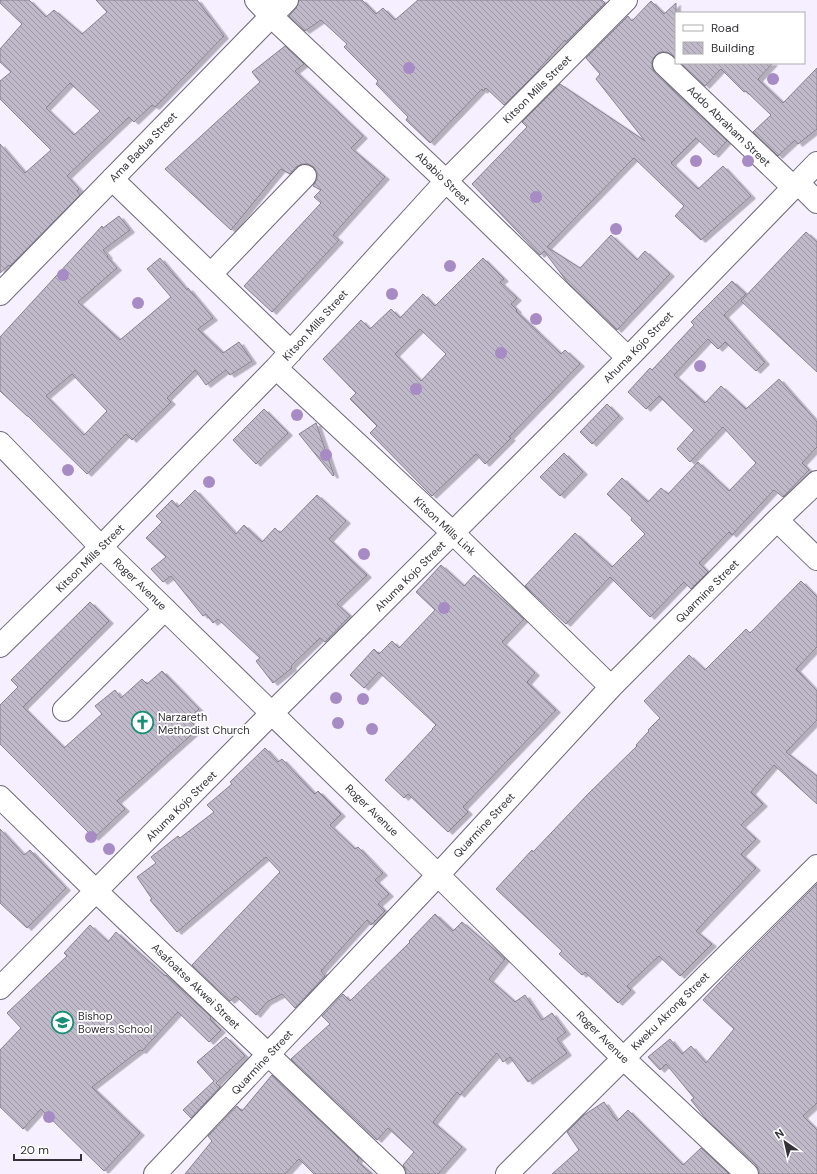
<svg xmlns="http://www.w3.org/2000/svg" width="817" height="1174" font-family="'DM Sans',sans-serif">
	<defs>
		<pattern id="building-back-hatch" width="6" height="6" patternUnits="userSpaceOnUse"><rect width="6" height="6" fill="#c0b9c9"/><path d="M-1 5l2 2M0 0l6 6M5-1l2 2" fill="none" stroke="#9d97a4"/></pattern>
		<filter id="shadow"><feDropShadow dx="4.5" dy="2.5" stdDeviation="0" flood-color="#0004"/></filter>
	</defs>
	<rect width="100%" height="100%" fill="#f5efff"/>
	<path fill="url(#building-back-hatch)" stroke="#87818f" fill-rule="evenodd" filter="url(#shadow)" d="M 0,0 L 29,0 L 46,17 L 54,10 L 82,34 L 107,12 L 96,0 L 197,0 L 224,36 L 155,107 L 152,105 L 134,122 L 129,117 L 67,176 L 79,189 L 77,191 L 80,195 L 10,266 L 9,265 L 0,273 L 0,144 L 25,173 L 51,150 L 0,99 L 0,81 L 11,72 L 0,62 L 0,49 L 22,24 L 0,3 ZM 70,83 L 100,111 L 74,135 L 46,108 Z
		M 299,0 L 362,0 L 376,14 L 383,8 L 395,20 L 418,0 L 602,0 L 605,3 L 566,42 L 565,40 L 538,70 L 539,70 L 504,105 L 486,88 L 483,91 L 482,89 L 430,143 L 406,120 L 408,117 L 376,84 L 378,81 L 344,47 L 347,44 L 321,20 L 305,31 L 289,16 L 296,8 Z
		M 651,1 L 664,14 L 676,3 L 676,58 L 667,52 L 660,52 L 655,56 L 652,61 L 652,68 L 655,73 L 727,141 L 714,155 L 696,138 L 671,163 L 698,189 L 723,166 L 751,196 L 701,240 L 675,216 L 684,206 L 634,158 L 585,208 L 547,247 L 580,268 L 611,235 L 637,260 L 645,251 L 670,274 L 617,330 L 568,283 L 544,251 L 540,255 L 472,184 L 527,127 L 522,122 L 560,84 L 645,141 L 596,79 L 600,74 L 586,58 L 628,16 L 632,21 Z
		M 285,46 L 304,64 L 295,71 L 363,136 L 351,148 L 385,177 L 333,235 L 339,240 L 272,312 L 244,286 L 321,203 L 314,197 L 321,190 L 313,186 L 317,179 L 317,172 L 314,167 L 308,164 L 302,164 L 296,167 L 290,174 L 281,169 L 231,230 L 165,169 L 260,82 L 252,72 Z
		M 681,63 L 773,63 L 758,79 L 783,103 L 817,68 L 817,129 L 798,144 L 795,140 L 778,156 L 753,132 L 771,115 L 746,91 L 744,92 L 721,69 L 705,86 Z
		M 119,216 L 130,230 L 103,250 L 108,256 L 107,257 L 117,268 L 78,302 L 120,340 L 171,297 L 147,269 L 160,258 L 187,290 L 188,288 L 213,318 L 198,329 L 223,353 L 239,342 L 252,361 L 230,375 L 226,370 L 206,385 L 195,370 L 167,398 L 171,402 L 132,440 L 126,434 L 87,474 L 28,416 L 27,416 L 0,391 L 0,337 L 102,226 L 103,228 ZM 72,374 L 107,411 L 84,435 L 46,396 Z
		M 806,232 L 817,242 L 817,372 L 741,301 Z
		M 483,258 L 504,279 L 500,282 L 517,298 L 511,304 L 517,310 L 516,311 L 561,354 L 565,350 L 580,364 L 509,437 L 511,438 L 485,464 L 476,454 L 432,496 L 370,433 L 377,426 L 350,399 L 356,393 L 323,359 L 361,320 L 370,329 L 391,309 L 400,318 L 423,294 L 435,306 ZM 420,329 L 446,354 L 421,381 L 395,354 Z
		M 732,281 L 746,294 L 724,315 L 765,362 L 756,371 L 725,342 L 718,349 L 708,339 L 674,375 L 705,403 L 721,386 L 746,409 L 779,379 L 817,422 L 817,447 L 802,463 L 809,470 L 783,497 L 774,490 L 732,535 L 729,532 L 699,563 L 708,572 L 691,589 L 684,582 L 650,617 L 610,577 L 566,624 L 525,586 L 575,533 L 612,567 L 645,534 L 631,520 L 632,518 L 607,494 L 622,478 L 648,502 L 661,488 L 668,494 L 698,462 L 729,491 L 756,463 L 723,427 L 690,462 L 677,449 L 694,430 L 659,396 L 646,409 L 628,392 L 650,368 L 652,370 L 694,325 L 691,322 Z
		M 607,404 L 619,416 L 592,444 L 580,432 Z
		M 264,409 L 288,433 L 256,464 L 233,440 Z
		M 316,423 L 334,475 L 333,476 L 299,434 Z
		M 564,453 L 583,472 L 560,496 L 540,477 Z
		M 195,490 L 236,534 L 244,525 L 262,542 L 275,528 L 280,533 L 317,495 L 346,521 L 329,539 L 367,575 L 337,604 L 350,616 L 325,642 L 320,638 L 291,666 L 292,668 L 273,683 L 256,661 L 260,658 L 218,619 L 213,623 L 206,614 L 203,616 L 171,576 L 163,582 L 151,569 L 166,557 L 146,538 L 162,522 L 156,516 L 172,500 L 178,507 Z
		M 441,565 L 464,586 L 474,575 L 524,619 L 502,642 L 535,673 L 527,682 L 556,710 L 463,807 L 468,812 L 448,832 L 408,794 L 404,798 L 385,780 L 433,729 L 432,729 L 436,725 L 379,672 L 364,688 L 350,675 L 374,649 L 379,654 L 392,641 L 399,648 L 435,610 L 416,592 Z
		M 801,581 L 817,597 L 817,647 L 796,669 L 817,691 L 817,720 L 786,752 L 817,776 L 817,804 L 774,765 L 751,792 L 763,804 L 741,825 L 756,839 L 741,854 L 756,868 L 696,931 L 712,944 L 680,976 L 659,956 L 627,986 L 631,990 L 618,1003 L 585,972 L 582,975 L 559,954 L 562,951 L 496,889 L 532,850 L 533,852 L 588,794 L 637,746 L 636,745 L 649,731 L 648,730 L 660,718 L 644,701 L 689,655 L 705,670 L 746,629 L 750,633 Z
		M 90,602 L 109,621 L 23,707 L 64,748 L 102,714 L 95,706 L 115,690 L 121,698 L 142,679 L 147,684 L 162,671 L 199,709 L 188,719 L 198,729 L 117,801 L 125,809 L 94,838 L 0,744 L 0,705 L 18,687 L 11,680 Z
		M 265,748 L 278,762 L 282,759 L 315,794 L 318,791 L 341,814 L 330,825 L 355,849 L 358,847 L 383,873 L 375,880 L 389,894 L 378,904 L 385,911 L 371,925 L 367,920 L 321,971 L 325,976 L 295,1008 L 282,994 L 267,1002 L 256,1015 L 236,996 L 230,1001 L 192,965 L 280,872 L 266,857 L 177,932 L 150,900 L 152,899 L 137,877 L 156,863 L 151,857 L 178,836 L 180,838 L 214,812 L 207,805 L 232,784 L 230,782 Z
		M 0,829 L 24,855 L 30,850 L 66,888 L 27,928 L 0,903 Z
		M 817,884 L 817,1103 L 803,1116 L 817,1130 L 817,1174 L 759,1174 L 759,1170 L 756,1165 L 706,1119 L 691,1100 L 694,1098 L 666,1064 L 660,1070 L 648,1057 L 670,1039 L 682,1054 L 691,1046 L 706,1063 L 734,1029 L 703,1000 L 737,964 Z
		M 435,914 L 453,931 L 462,922 L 505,959 L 489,979 L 515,1002 L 525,995 L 542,1020 L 552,1013 L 566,1032 L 557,1039 L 567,1053 L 528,1082 L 510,1057 L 503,1062 L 497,1053 L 460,1095 L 457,1092 L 433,1122 L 462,1147 L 438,1174 L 406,1174 L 406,1170 L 403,1165 L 414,1152 L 388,1128 L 377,1140 L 291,1059 L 330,1024 L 322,1016 L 343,994 L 350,1001 L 410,942 L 409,941 Z
		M 90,925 L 108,942 L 116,932 L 165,976 L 166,975 L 211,1017 L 210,1019 L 221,1030 L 209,1042 L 178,1012 L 142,1051 L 140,1050 L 92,1087 L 140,1133 L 104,1171 L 41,1109 L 23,1129 L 0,1107 L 0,1050 L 21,1028 L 7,1013 L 67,956 L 64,953 Z
		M 226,1037 L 245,1056 L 216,1083 L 220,1087 L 191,1118 L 183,1110 L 214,1081 L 197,1062 Z
		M 272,1075 L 359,1158 L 357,1161 L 372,1174 L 314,1174 L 299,1159 L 285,1174 L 185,1174 L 212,1141 L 208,1136 L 237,1106 L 242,1111 Z
		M 604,1102 L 617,1121 L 628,1110 L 683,1165 L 701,1148 L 729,1174 L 552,1174 L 579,1150 L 567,1132 L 584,1115 Z"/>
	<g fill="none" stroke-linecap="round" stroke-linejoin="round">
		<defs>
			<path id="minor" d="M 256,0 L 271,16 L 446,181 L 628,358
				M 664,64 L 793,187
				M 112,179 L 291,352
				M 798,183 L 817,202
				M 211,274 L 305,176
				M 0,294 L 287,0
				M 276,368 L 453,533 L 611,687
				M 0,443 L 101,547 L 438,875 L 623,1058 L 747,1174
				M 777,520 L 817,559
				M 0,646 L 101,547 L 276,368 L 446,181 L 626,0
				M 64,710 L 165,609
				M 0,797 L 96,891 L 394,1174
				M 0,988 L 272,713 L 628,358 L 817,163
				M 155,1174 L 438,875 L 611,687 L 777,520 L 817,482
				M 507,1174 L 817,866"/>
		</defs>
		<use href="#minor" stroke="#6d6875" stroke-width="24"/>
		<use href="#minor" stroke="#fff" stroke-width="22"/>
	</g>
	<g fill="#a78bc4">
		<circle cx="409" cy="68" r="6"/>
		<circle cx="773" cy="79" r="6"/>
		<circle cx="696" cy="161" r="6"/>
		<circle cx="748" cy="161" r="6"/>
		<circle cx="536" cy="197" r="6"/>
		<circle cx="616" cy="229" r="6"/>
		<circle cx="450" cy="266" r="6"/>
		<circle cx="63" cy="275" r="6"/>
		<circle cx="392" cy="294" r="6"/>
		<circle cx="138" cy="303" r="6"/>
		<circle cx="536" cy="319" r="6"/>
		<circle cx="501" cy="353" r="6"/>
		<circle cx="700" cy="366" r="6"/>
		<circle cx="416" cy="389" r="6"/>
		<circle cx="297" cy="415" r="6"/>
		<circle cx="326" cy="455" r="6"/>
		<circle cx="68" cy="470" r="6"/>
		<circle cx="209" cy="482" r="6"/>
		<circle cx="364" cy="554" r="6"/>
		<circle cx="444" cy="608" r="6"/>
		<circle cx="336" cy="698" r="6"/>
		<circle cx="363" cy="699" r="6"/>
		<circle cx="338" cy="723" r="6"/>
		<circle cx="372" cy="729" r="6"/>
		<circle cx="91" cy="837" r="6"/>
		<circle cx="109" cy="849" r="6"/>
		<circle cx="49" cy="1117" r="6"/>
	</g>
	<defs>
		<symbol id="church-ring" viewBox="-11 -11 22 22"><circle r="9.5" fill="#fff" stroke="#178f73" stroke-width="1.5"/><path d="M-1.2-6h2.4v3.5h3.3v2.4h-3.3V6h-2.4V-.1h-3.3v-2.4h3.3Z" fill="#178f73"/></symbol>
		<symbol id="school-ring" viewBox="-11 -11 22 22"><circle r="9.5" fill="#fff" stroke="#178f73" stroke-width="1.5"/><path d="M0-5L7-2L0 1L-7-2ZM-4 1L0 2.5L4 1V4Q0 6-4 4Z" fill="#178f73"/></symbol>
	</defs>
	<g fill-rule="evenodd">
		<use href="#church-ring" x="130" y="710" width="25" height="25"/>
		<use href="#school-ring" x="50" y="1010" width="25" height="25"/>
	</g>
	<g text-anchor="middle" stroke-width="3.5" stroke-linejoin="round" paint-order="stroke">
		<g font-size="11" fill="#343238" stroke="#fff">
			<text transform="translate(537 89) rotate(-45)" y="4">Kitson Mills Street</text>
			<text transform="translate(729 126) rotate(44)" y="4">Addo Abraham Street</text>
			<text transform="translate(143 147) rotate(-46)" y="4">Ama Badua Street</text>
			<text transform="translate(443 178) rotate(44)" y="4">Ababio Street</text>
			<text transform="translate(315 325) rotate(-48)" y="4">Kitson Mills Street</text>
			<text transform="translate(638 347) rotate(-46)" y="4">Ahuma Kojo Street</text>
			<text transform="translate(445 526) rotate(43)" y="4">Kitson Mills Link</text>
			<text transform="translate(90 558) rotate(-45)" y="4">Kitson Mills Street</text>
			<text transform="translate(410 576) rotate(-45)" y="4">Ahuma Kojo Street</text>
			<text transform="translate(140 584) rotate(44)" y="4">Roger Avenue</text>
			<text transform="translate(707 591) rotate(-45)" y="4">Quarmine Street</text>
			<text transform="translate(181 806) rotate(-45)" y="4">Ahuma Kojo Street</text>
			<text transform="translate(372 810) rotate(44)" y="4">Roger Avenue</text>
			<text transform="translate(484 825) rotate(-47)" y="4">Quarmine Street</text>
			<text transform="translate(196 986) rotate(44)" y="4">Asafoatse Akwei Street</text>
			<text transform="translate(670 1011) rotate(-45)" y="4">Kweku Akrong Street</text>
			<text transform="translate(603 1037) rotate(45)" y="4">Roger Avenue</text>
			<text transform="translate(262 1062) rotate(-47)" y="4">Quarmine Street</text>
		</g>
		<g font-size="11" fill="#343238" stroke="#fff" text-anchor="start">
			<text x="158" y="721">Narzareth<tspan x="158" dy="13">Methodist Church</tspan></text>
			<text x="78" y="1020">Bishop<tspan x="78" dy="13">Bowers School</tspan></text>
		</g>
	</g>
	<rect x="675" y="12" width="130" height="52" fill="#ffffff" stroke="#aeadaf"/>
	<rect x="683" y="25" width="20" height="6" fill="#ffffff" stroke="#aeadaf"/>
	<text x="711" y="32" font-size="12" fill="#343238">Road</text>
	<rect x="683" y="42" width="20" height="12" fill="url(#building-back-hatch)" stroke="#aeadaf"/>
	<text x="711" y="52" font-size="12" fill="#343238">Building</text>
	<g transform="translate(785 1142) rotate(326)" stroke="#ffffff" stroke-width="3" paint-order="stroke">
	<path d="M0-3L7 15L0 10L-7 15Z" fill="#343238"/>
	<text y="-6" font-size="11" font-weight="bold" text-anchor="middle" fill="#343238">N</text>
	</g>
	<path d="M14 1154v6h67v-6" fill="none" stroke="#343238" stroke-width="2"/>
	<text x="20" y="1154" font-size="12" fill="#343238" stroke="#ffffff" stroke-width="3" paint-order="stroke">20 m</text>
</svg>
